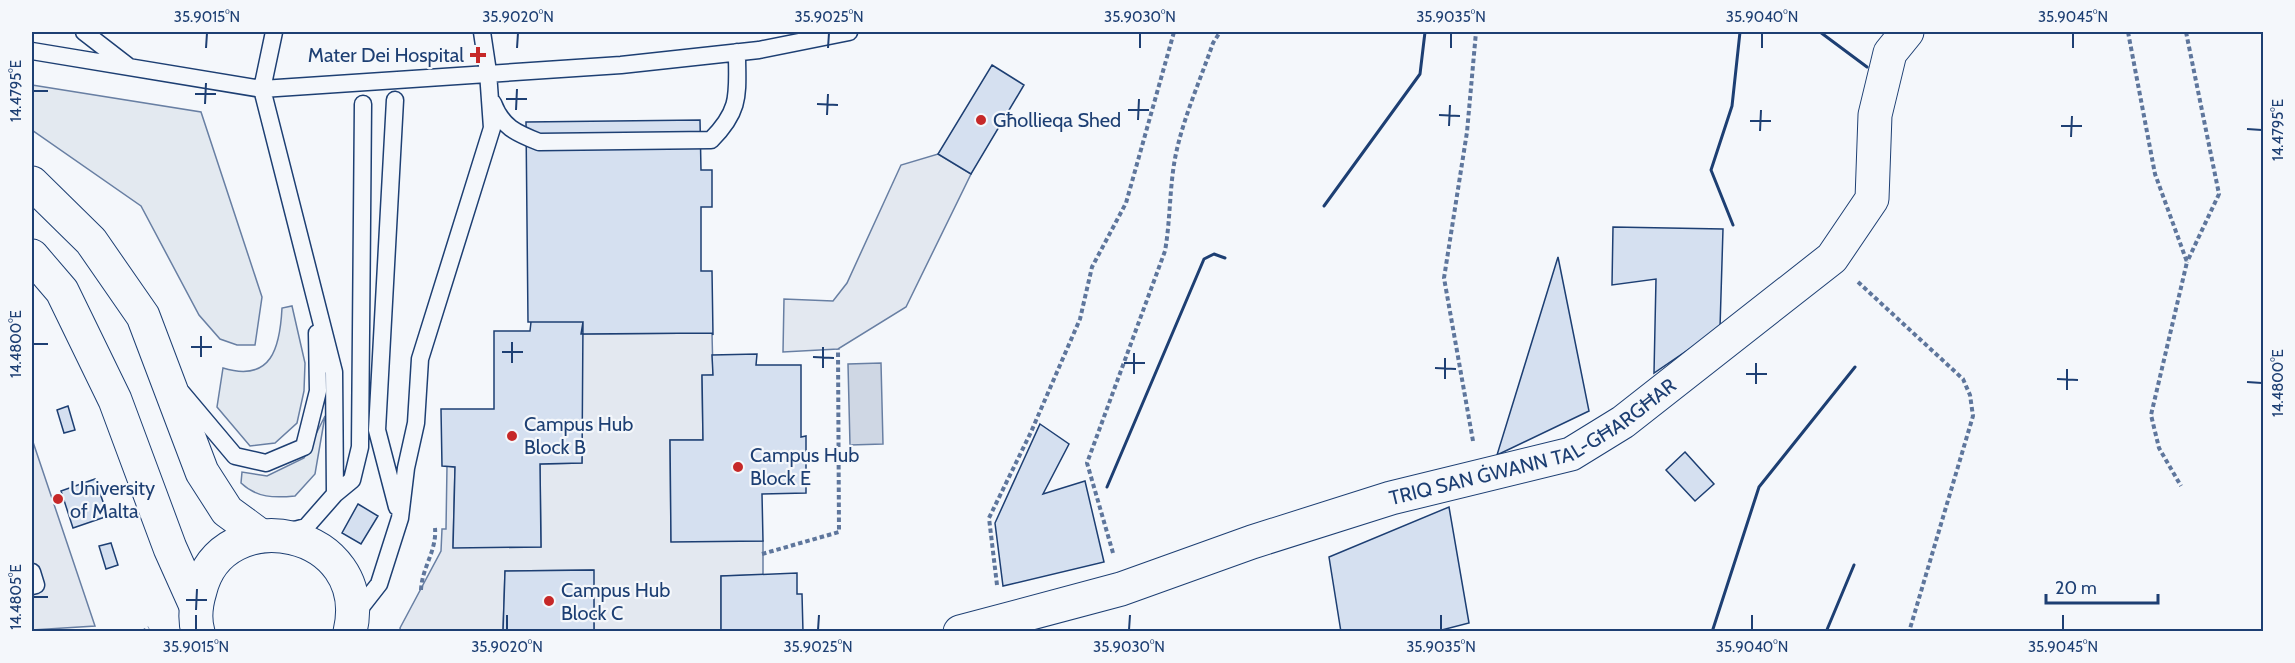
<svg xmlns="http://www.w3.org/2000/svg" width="2295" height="663" font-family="Cabin,sans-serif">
	<rect width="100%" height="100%" fill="#f4f7fb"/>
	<path fill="#e3e9f0" stroke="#687fa3" stroke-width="1.5" d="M 32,85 L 201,112 L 262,297 L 255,345 L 237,345 L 220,339 L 199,315 L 141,206 L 32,130 Z
		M 292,306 L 305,363 L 304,391 L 297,423 L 275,443 L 250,446 L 217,407 L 223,368 C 272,383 280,347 282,308 Z
		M 325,416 L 315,474 L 295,496 C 274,498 257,498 241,483 L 242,472 L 267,476 L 304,458 Z"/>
	<path fill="#e3e8f0" stroke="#687fa3" stroke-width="1.5" d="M 938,154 L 971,174 L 906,307 L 838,349 L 783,352 L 784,299 L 833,301 L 847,283 L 901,165 Z
		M 712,333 L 713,375 L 702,376 L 703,440 L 670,440 L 671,541 L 763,541 L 763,575 L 721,576 L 721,631 L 594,631 L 593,570 L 505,571 L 503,631 L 401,632 L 400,628 L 441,551 L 442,529 L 446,529 L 447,466 L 455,467 L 453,547 L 541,547 L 540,464 L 582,463 L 581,334 Z
		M 32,439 L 95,626 L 32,630 Z"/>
	<path fill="#cfd7e4" stroke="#687fa3" stroke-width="1.5" d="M 881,363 L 883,444 L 850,445 L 848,364 Z"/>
	<path fill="#d5e0f0" stroke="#1d3f73" stroke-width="1.5" d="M 992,65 L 1024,85 L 971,174 L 938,154 Z
		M 700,120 L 701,170 L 712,170 L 712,207 L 701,207 L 701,271 L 712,271 L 713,335 L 712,333 L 581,334 L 583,322 L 528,322 L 526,122 Z
		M 1613,227 L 1723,229 L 1720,328 L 1654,373 L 1656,279 L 1612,285 Z
		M 1558,257 L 1589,411 L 1497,455 Z
		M 531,322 L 583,322 L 582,463 L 540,464 L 541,547 L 453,548 L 455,467 L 442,466 L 441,409 L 494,409 L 494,331 L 530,331 Z
		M 757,354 L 756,365 L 801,365 L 801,437 L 806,436 L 806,493 L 762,494 L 763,541 L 671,542 L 670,440 L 703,440 L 702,375 L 713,375 L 712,355 Z
		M 68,406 L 75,430 L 64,433 L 57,410 Z
		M 1040,424 L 1069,444 L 1043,494 L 1085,481 L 1104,562 L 1003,586 L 995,523 Z
		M 1685,452 L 1714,484 L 1695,501 L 1666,470 Z
		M 95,479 L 108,516 L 73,528 L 61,491 Z
		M 358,504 L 378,516 L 361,544 L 342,533 Z
		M 1449,507 L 1469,623 L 1434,632 L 1341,632 L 1329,557 Z
		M 111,543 L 118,565 L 106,569 L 99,546 Z
		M 594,570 L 594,632 L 503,632 L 505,571 Z
		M 797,573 L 797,594 L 802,594 L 803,632 L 721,632 L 721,576 Z"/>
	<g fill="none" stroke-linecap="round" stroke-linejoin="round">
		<defs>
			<path id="service" d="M 84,32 L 128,66
				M 274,32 L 262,89 L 334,372 L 335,494 L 306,527 L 287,532
				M 32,51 L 262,89 L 621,65 L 759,50 L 849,32
				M 395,100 L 377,430 L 397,507
				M 493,103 C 502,127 516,133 539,142 L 711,140 C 742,109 737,93 737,52
				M 182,393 L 235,456 L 266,463 L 304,447 L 318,391 L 317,333
				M 335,494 L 352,480 L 360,447 L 363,104
				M 32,572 L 36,585 L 32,586
				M 354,616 L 379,584 L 400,518 L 406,468 L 416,423 L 420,359 L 492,128 L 488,72 L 482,32"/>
			<g id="minor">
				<path d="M 198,632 C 194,618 196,604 200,591 C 222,499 374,528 350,632"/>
				<path id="s1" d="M 960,632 L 1121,589 L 1252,542 L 1391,498 L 1571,454 L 1623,422 L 1832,258 L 1872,199 L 1875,115 L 1890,53 L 1907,32"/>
			</g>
			<path id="trunk" d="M 32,183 L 91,241 L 143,316 L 202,472 L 227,511 L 261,536
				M 32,256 L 62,291 L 115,400 L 170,548 L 196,606"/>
		</defs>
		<use href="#service" stroke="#1d3f73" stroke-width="19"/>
		<use href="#minor" stroke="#1d3f73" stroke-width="35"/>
		<use href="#trunk" stroke="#1d3f73" stroke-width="35"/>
		<path stroke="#5e769c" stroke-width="4" stroke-dasharray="4.5 3" stroke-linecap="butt" d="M 2128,32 L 2155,174 L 2187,262 L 2151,415 L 2159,448 L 2181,486
			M 2186,32 L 2219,194 L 2187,262
			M 1858,282 L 1963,379 L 1970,395 L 1973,416 L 1909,632
			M 1473,441 L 1444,278 L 1467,132 L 1476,32
			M 1113,553 L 1087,463 L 1165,251 C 1171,217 1169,183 1177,149 C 1185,114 1201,78 1213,43 L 1220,32
			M 762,554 L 839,532 L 838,349
			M 997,585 L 989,518 L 1031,432 L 1080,319 L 1092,267 L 1126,203 L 1174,32
			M 421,590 C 422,567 437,551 435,528
			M 142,632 L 149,628"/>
		<use href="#service" stroke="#f4f7fb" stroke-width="16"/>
		<use href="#minor" stroke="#f4f7fb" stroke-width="33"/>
		<use href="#trunk" stroke="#f4f7fb" stroke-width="33"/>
		<path stroke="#1d3f73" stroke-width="3" d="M 1820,32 L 1867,67
			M 1324,206 L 1420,74 L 1425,32
			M 1733,225 L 1711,170 L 1732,106 L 1740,32
			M 1107,487 L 1204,259 L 1214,254 L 1225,258
			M 1713,629 L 1759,487 L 1855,367
			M 1826,632 L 1854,565"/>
	</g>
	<path fill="none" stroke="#1d3f73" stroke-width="2" d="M 206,48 L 207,33M 517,48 L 518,33M 828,48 L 829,33M 1140,48 L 1140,33M 1451,48 L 1451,33M 1762,48 L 1762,33M 2073,48 L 2073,33M 33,91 L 48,91M 195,94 L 216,94M 506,99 L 527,99M 205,104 L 206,83M 817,104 L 838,105M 516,110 L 517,89M 1128,110 L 1149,110M 827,115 L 828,94M 1439,115 L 1460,116M 1138,120 L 1139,99M 1750,121 L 1771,121M 1449,126 L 1450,105M 2061,126 L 2082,126M 2247,129 L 2262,130M 1760,131 L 1761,110M 2071,137 L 2072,116M 33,344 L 48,344M 191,347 L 212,347M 502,352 L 523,352M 201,357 L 201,336M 813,357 L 834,358M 512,363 L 512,342M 1124,363 L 1145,363M 823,368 L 823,347M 1435,368 L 1456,369M 1134,374 L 1134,353M 1746,374 L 1767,374M 1445,379 L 1445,358M 2057,379 L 2078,380M 2247,382 L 2262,383M 1756,384 L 1756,363M 2067,390 L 2067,369M 33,597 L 48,597M 186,600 L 207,600M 196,610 L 197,589M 196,630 L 196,615M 507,630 L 507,615M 818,630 L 819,615M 1129,630 L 1130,615M 1441,630 L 1441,615M 1752,630 L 1752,615M 2063,630 L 2063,615"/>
	<g fill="#c62828" stroke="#f4f7fb" stroke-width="2">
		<path d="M475 46h6v6h6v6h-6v6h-6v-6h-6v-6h6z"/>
		<circle cx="981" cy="120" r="6"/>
		<circle cx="512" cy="436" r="6"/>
		<circle cx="738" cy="467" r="6"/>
		<circle cx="58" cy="499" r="6"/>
		<circle cx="549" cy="601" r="6"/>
	</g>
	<g text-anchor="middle" stroke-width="4.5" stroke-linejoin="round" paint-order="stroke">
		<g font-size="20" fill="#1d3f73" stroke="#f4f7fb" text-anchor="start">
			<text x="464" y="62" text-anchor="end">Mater Dei Hospital</text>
			<text x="993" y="127">Għollieqa Shed</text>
			<text x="524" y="431">Campus Hub<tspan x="524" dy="23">Block B</tspan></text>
			<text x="750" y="462">Campus Hub<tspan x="750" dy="23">Block E</tspan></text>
			<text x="70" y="495">University<tspan x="70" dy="23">of Malta</tspan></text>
			<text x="561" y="597">Campus Hub<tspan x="561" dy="23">Block C</tspan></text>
		</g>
		<g font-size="20" fill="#1d3f73" stroke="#f4f7fb">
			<text dy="7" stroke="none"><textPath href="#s1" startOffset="606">TRIQ SAN ĠWANN TAL-GĦARGĦAR</textPath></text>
		</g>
	</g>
	<rect width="2295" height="663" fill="none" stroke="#f4f7fb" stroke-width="66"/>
	<path d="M2046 594v9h112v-9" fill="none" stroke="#1d3f73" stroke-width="3"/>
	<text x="2055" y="594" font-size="18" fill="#1d3f73" stroke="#f4f7fb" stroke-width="4.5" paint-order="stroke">20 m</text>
	<rect x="33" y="33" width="2229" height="597" fill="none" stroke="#1d3f73" stroke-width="2"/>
	<g font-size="15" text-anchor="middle" fill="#1d3f73">
		<text x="207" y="22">35.9015°N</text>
		<text x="518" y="22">35.9020°N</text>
		<text x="829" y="22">35.9025°N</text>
		<text x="1140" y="22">35.9030°N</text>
		<text x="1451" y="22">35.9035°N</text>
		<text x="1762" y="22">35.9040°N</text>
		<text x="2073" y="22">35.9045°N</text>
		<text transform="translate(16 91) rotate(-90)" y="5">14.4795°E</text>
		<text transform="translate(2278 130) rotate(-90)" y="5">14.4795°E</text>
		<text transform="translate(16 344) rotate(-90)" y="5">14.4800°E</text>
		<text transform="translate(2278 383) rotate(-90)" y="5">14.4800°E</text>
		<text transform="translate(16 597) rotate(-90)" y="5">14.4805°E</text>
		<text x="196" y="652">35.9015°N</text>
		<text x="507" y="652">35.9020°N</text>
		<text x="818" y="652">35.9025°N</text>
		<text x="1129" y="652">35.9030°N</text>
		<text x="1441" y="652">35.9035°N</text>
		<text x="1752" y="652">35.9040°N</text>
		<text x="2063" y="652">35.9045°N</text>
	</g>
</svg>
